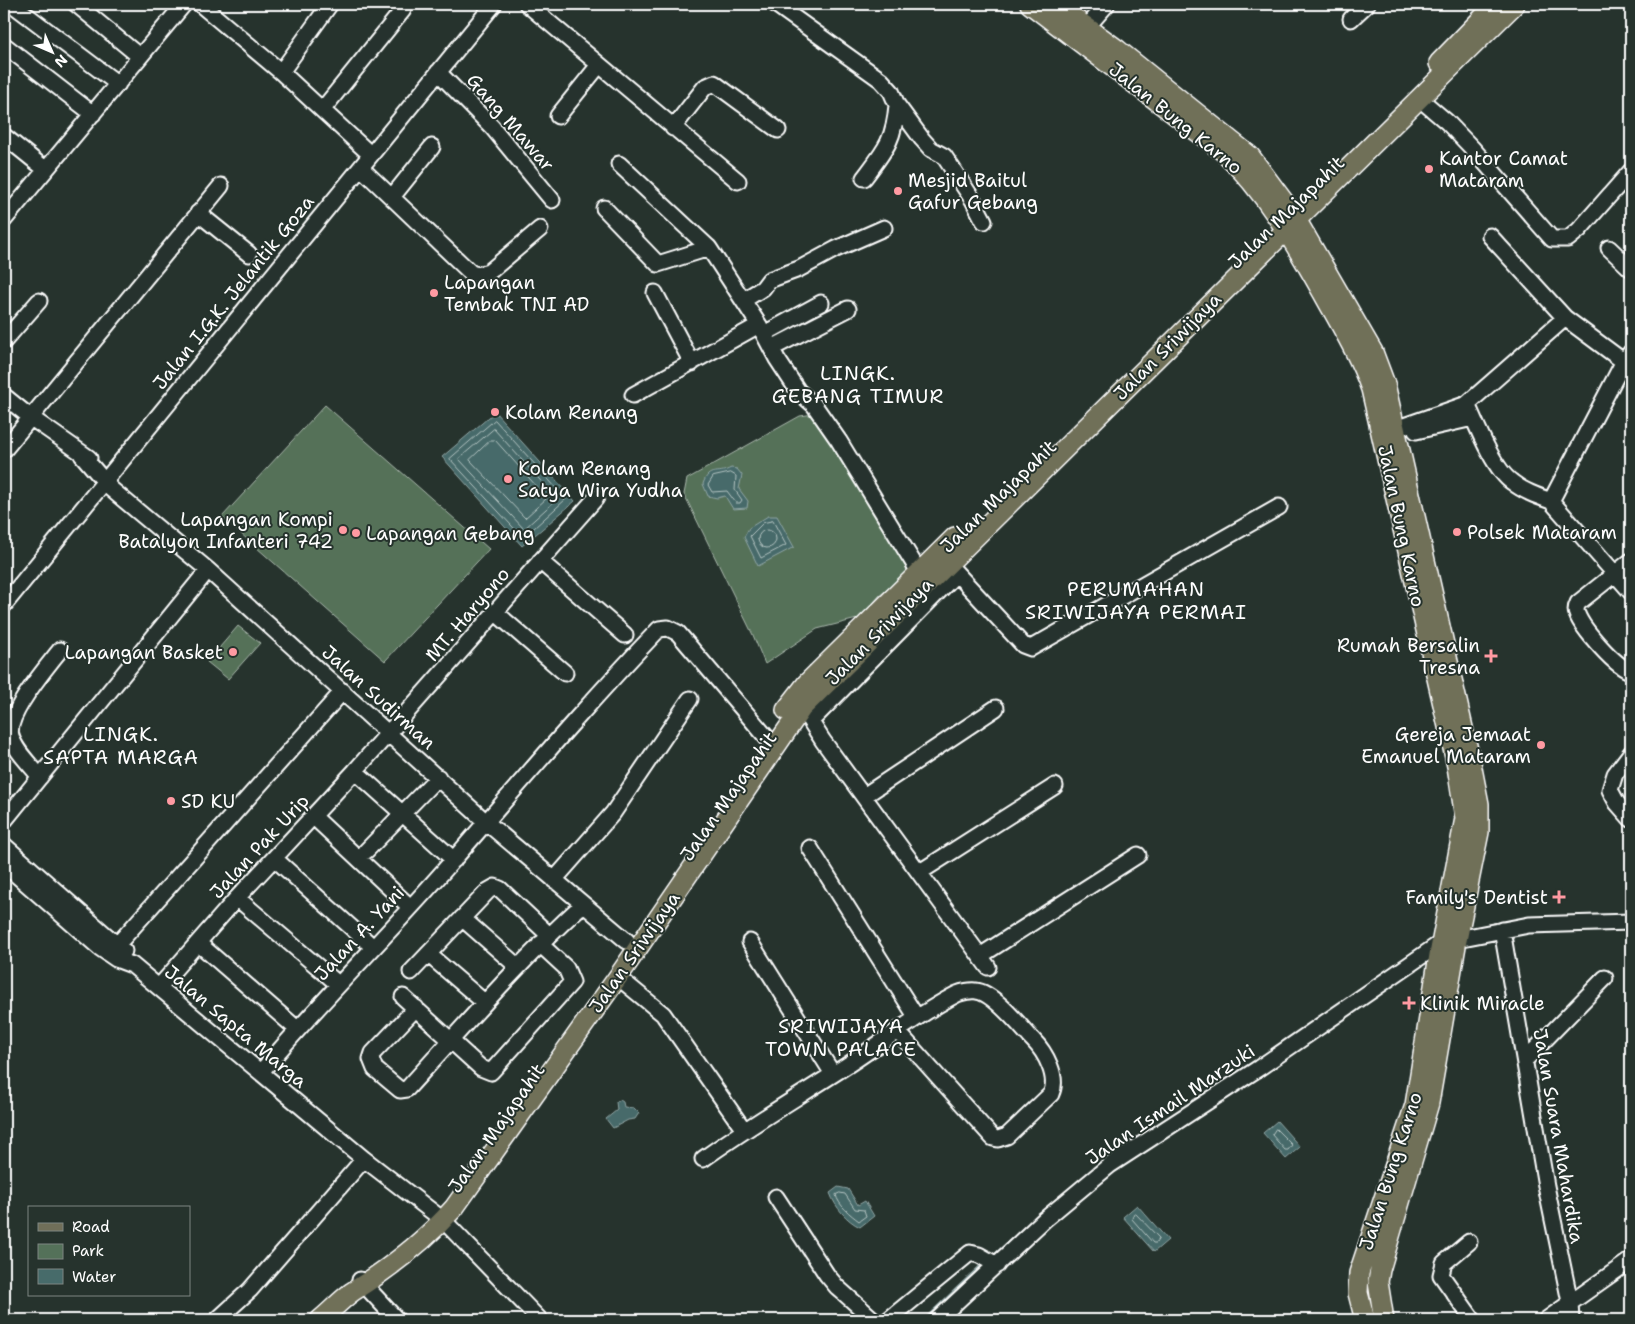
<svg xmlns="http://www.w3.org/2000/svg" width="1635" height="1324" font-family="'Shantell Sans',sans-serif">
	<rect width="100%" height="100%" fill="#26332d"/>
	<filter id="ink" filterUnits="userSpaceOnUse"><feTurbulence type="fractalNoise" baseFrequency=".02" numOctaves="2"/><feDisplacementMap in="SourceGraphic" scale="10" xChannelSelector="R" yChannelSelector="G"/><feConvolveMatrix kernelMatrix="1 2 1 2 8 2 1 2 1" color-interpolation-filters="sRGB"/></filter>
	<g filter="url(#ink)">
		<path fill="#547159" stroke="#aab8ac" d="M 325,405 L 489,549 L 385,661 L 222,517 Z
			M 814,414 L 915,567 L 879,596 L 861,618 L 817,629 L 765,664 L 753,635 L 684,494 L 687,479 L 800,416 Z
			M 238,626 L 260,643 L 228,679 L 207,662 Z"/>
		<path fill="#476b6a" stroke="#91a6a6" d="M 495,412 L 575,501 L 522,546 L 442,457 Z
			M 731,468 L 737,469 L 742,475 L 739,489 L 748,501 L 747,508 L 733,509 L 725,496 L 717,498 L 708,496 L 703,484 C 709,466 717,476 731,468 Z
			M 768,516 L 777,516 L 794,547 L 758,566 L 744,537 L 749,528 Z
			M 620,1100 L 623,1102 L 624,1107 L 634,1108 L 639,1113 L 635,1119 L 628,1120 L 613,1128 L 606,1119 L 617,1110 L 616,1102 Z
			M 1277,1121 L 1300,1147 L 1286,1159 L 1263,1133 Z
			M 838,1187 L 848,1189 L 858,1205 L 865,1201 L 874,1216 L 860,1227 C 847,1221 835,1207 830,1193 Z
			M 1137,1205 L 1168,1240 L 1154,1252 L 1123,1217 Z"/>
		<g fill="none" stroke-linecap="round" stroke-linejoin="round">
			<path stroke="#b5c4c3" stroke-width="1" d="M 495,420 L 566,499 L 523,538 L 450,459 Z
				M 494,429 L 557,499 L 524,529 L 459,459 Z
				M 491,440 L 495,440 L 547,498 L 525,518 L 470,460 Z
				M 731,473 L 736,476 L 735,490 L 742,500 L 740,503 L 736,503 L 727,491 L 712,492 L 708,485 L 713,477 Z
				M 773,521 L 786,545 L 761,558 L 750,536 L 763,523 Z
				M758 539a9 9 0 1 1 18 0a9 9 0 1 1-18 0Z
				M 1276,1129 L 1292,1145 L 1288,1150 L 1285,1150 L 1272,1135 Z
				M 840,1193 L 845,1194 L 855,1209 L 864,1210 L 866,1216 L 859,1221 C 851,1215 838,1205 836,1195 Z
				M 1135,1213 L 1159,1238 L 1156,1243 L 1153,1243 L 1132,1219 Z"/>
			<path stroke="#91a6a6" stroke-width="3" d="M 991,1258 L 1029,1224
				M 924,1320 L 984,1263"/>
			<defs>
				<path id="minor" d="M 12,4 L 118,84
					M 76,4 L 139,56
					M 200,4 L 281,72 L 371,155
					M 527,4 L 738,181
					M 775,4 L 881,80 L 891,91 L 897,105 L 922,139 L 931,149 L 944,156 L 973,200 L 984,221
					M 1351,19 L 1367,4
					M 1087,27 L 1107,4
					M 4,45 L 93,114
					M 281,72 L 330,4
					M 438,72 L 492,127 L 552,200
					M 1420,99 L 1447,122 L 1472,148 L 1552,239 L 1568,239 L 1579,230 L 1631,171
					M 323,109 L 403,10
					M 558,116 L 599,65
					M 673,128 L 705,87 L 714,83 L 778,130
					M 4,136 L 45,169
					M 619,164 L 709,248
					M 361,168 L 471,273 L 478,275 L 489,272 L 540,229
					M 864,178 C 885,150 894,141 897,105
					M 392,197 L 432,147
					M 604,208 L 658,264 L 709,248 L 759,325 L 777,359 L 798,391 L 814,405 L 839,441 L 924,580
					M 198,213 L 249,254
					M 4,220 L 184,4
					M 1490,236 L 1565,318 L 1631,367
					M 1609,248 L 1631,269
					M 655,293 L 692,363
					M 744,300 L 763,288 L 769,280 L 799,269 L 836,249 L 884,228
					M 764,334 L 821,303
					M 4,341 L 39,301
					M 772,348 L 848,309
					M 633,395 L 759,325
					M 4,396 L 30,417 L 89,458
					M 1467,404 C 1476,424 1494,470 1512,482 C 1523,491 1537,496 1551,501 L 1631,592
					M 1395,429 L 1467,404 L 1565,318
					M 1416,431 L 1473,418
					M 4,450 L 221,186
					M 82,455 L 111,489 L 208,570 L 486,822 L 627,941
					M 1551,501 L 1624,361 L 1631,352
					M 540,561 L 625,635
					M 1631,561 L 1578,603 C 1576,607 1575,610 1577,614 C 1582,628 1617,669 1631,671
					M 947,563 L 1023,645 L 1031,648 L 1279,507
					M 4,605 L 494,4
					M 495,612 L 565,673
					M 802,708 L 823,741 L 988,967
					M 811,721 L 956,574
					M 1631,753 L 1615,774 L 1610,790 L 1617,803 L 1631,819
					M 355,771 L 454,860
					M 40,777 C 30,764 15,751 11,736 C 5,715 47,667 60,650
					M 864,796 L 996,708
					M 314,817 L 410,907
					M 4,821 L 208,570
					M 4,845 L 124,951
					M 810,848 L 917,1018
					M 366,851 L 438,777
					M 275,859 L 373,947
					M 4,864 L 100,948 L 116,959 L 132,965 L 364,1159 L 443,1220 L 540,1320
					M 920,872 L 1055,786
					M 554,880 L 613,813 L 690,699
					M 237,898 L 338,984
					M 462,918 L 518,967
					M 1502,930 L 1546,1186 L 1570,1302 L 1571,1320
					M 750,942 L 833,1074
					M 198,943 L 297,1029
					M 109,954 L 343,691
					M 428,954 L 484,1002
					M 980,956 L 1138,855
					M 411,972 L 488,891 L 495,887 L 500,889 L 549,935
					M 618,977 L 663,1014 L 744,1130
					M 159,987 L 237,898 L 355,771 L 596,498
					M 403,997 L 481,1068 L 491,1072 L 572,982 L 566,968 L 540,944
					M 416,1008 L 373,1053 L 371,1059 L 375,1069 L 400,1090 L 407,1089 C 464,1026 519,962 582,905
					M 1525,1060 L 1605,978
					M 261,1072 C 323,998 392,931 455,858 C 522,781 588,703 659,629 L 668,628 L 678,633 L 768,739
					M 703,1159 C 749,1126 798,1097 846,1066 C 883,1042 918,1014 957,994 C 962,992 971,990 976,991 C 993,992 1021,1027 1033,1040 C 1045,1052 1059,1077 1051,1094 L 1007,1136 L 998,1139 L 993,1138 L 898,1032
					M 776,1197 L 827,1275 L 837,1287 L 874,1320
					M 1469,1242 L 1444,1263 L 1441,1275 L 1473,1320
					M 360,1280 L 397,1320
					M 217,1320 L 250,1290 L 364,1159
					M 888,1320 L 970,1253 L 979,1255 L 997,1265
					M 937,1320 L 1044,1220 L 1110,1165 L 1259,1068 L 1442,942 L 1529,925 L 1631,922
					M 1546,1320 L 1631,1260"/>
				<path id="major" d="M 1030,4 L 1224,152 C 1266,192 1294,242 1323,293 C 1340,324 1359,355 1371,389 L 1457,766 L 1465,818 L 1439,955 L 1415,1105 L 1359,1273 L 1358,1293 L 1365,1320
					M 1055,4 L 1118,50 L 1250,156 L 1293,214 L 1373,352 L 1385,384 L 1471,763 L 1479,804 L 1479,832 L 1457,940 L 1429,1103 L 1380,1270 L 1378,1282 L 1384,1320
					M 1439,63 L 1496,4
					M 786,710 L 807,683 L 955,537
					M 320,1320 C 331,1311 341,1300 352,1292 C 390,1268 425,1241 454,1208 L 618,977 L 802,708 L 1515,4"/>
			</defs>
			<use href="#minor" stroke="#fff" stroke-width="19"/>
			<use href="#major" stroke="#fff" stroke-width="22"/>
			<use href="#minor" stroke="#26332d" stroke-width="15"/>
			<use href="#major" stroke="#706f59" stroke-width="19"/>
		</g>
	</g>
	<g fill="#ff9aa2" stroke="#26332d" stroke-width="2">
		<circle cx="1429" cy="169" r="5"/>
		<circle cx="898" cy="191" r="5"/>
		<circle cx="434" cy="293" r="5"/>
		<circle cx="495" cy="412" r="5"/>
		<circle cx="508" cy="479" r="5"/>
		<circle cx="343" cy="530" r="5"/>
		<circle cx="1457" cy="532" r="5"/>
		<circle cx="356" cy="533" r="5"/>
		<circle cx="233" cy="652" r="5"/>
		<path d="M1488.5 648.5h5v5h5v5h-5v5h-5v-5h-5v-5h5z"/>
		<circle cx="1541" cy="745" r="5"/>
		<circle cx="171" cy="801" r="5"/>
		<path d="M1556.5 889.5h5v5h5v5h-5v5h-5v-5h-5v-5h5z"/>
		<path d="M1406.5 995.5h5v5h5v5h-5v5h-5v-5h-5v-5h5z"/>
	</g>
	<g text-anchor="middle" stroke-width="4" stroke-linejoin="round" paint-order="stroke">
		<g font-size="19" fill="#fff" stroke="#26332d">
			<text transform="translate(1176 118) rotate(39)" y="7">Jalan Bung Karno</text>
			<text transform="translate(511 122) rotate(49)" y="7">Gang Mawar</text>
			<text transform="translate(1286 212) rotate(-44)" y="7">Jalan Majapahit</text>
			<text transform="translate(233 292) rotate(-51)" y="7">Jalan I.G.K. Jelantik Goza</text>
			<text transform="translate(1167 346) rotate(-45)" y="7">Jalan Sriwijaya</text>
			<text transform="translate(998 496) rotate(-44)" y="7">Jalan Majapahit</text>
			<text transform="translate(1402 526) rotate(78)" y="7">Jalan Bung Karno</text>
			<text transform="translate(467 614) rotate(-49)" y="7">MT. Haryono</text>
			<text transform="translate(879 631) rotate(-45)" y="7">Jalan Sriwijaya</text>
			<text transform="translate(379 697) rotate(42)" y="7">Jalan Sudirman</text>
			<text transform="translate(728 796) rotate(-55)" y="7">Jalan Majapahit</text>
			<text transform="translate(259 846) rotate(-47)" y="7">Jalan Pak Urip</text>
			<text transform="translate(359 933) rotate(-47)" y="7">Jalan A. Yani</text>
			<text transform="translate(634 952) rotate(-55)" y="7">Jalan Sriwijaya</text>
			<text transform="translate(236 1026) rotate(40)" y="7">Jalan Sapta Marga</text>
			<text transform="translate(1170 1104) rotate(-34)" y="7">Jalan Ismail Marzuki</text>
			<text transform="translate(496 1128) rotate(-55)" y="7">Jalan Majapahit</text>
			<text transform="translate(1559 1136) rotate(80)" y="7">Jalan Suara Mahardika</text>
			<text transform="translate(1390 1171) rotate(-72)" y="7">Jalan Bung Karno</text>
		</g>
		<g font-size="19" fill="#fff" stroke="#26332d" text-anchor="start">
			<text x="1439" y="165">Kantor Camat<tspan x="1439" dy="22">Mataram</tspan></text>
			<text x="908" y="187">Mesjid Baitul<tspan x="908" dy="22">Gafur Gebang</tspan></text>
			<text x="444" y="289">Lapangan<tspan x="444" dy="22">Tembak TNI AD</tspan></text>
			<text x="505" y="419">Kolam Renang</text>
			<text x="518" y="475">Kolam Renang<tspan x="518" dy="22">Satya Wira Yudha</tspan></text>
			<text x="333" y="526" text-anchor="end">Lapangan Kompi<tspan x="333" dy="22">Batalyon Infanteri 742</tspan></text>
			<text x="1467" y="539">Polsek Mataram</text>
			<text x="366" y="540">Lapangan Gebang</text>
			<text x="1480" y="652" text-anchor="end">Rumah Bersalin<tspan x="1480" dy="22">Tresna</tspan></text>
			<text x="223" y="659" text-anchor="end">Lapangan Basket</text>
			<text x="1531" y="741" text-anchor="end">Gereja Jemaat<tspan x="1531" dy="22">Emanuel Mataram</tspan></text>
			<text x="181" y="808">SD KU</text>
			<text x="1548" y="904" text-anchor="end">Family's Dentist</text>
			<text x="1420" y="1010">Klinik Miracle</text>
		</g>
		<g font-size="20" letter-spacing="1" fill="#fff" stroke="#26332d">
			<text x="858" y="380">LINGK.<tspan x="858" dy="23">GEBANG TIMUR</tspan></text>
			<text x="1136" y="596">PERUMAHAN<tspan x="1136" dy="23">SRIWIJAYA PERMAI</tspan></text>
			<text x="121" y="741">LINGK.<tspan x="121" dy="23">SAPTA MARGA</tspan></text>
			<text x="841" y="1033">SRIWIJAYA<tspan x="841" dy="23">TOWN PALACE</tspan></text>
		</g>
	</g>
	<rect width="1635" height="1324" fill="none" stroke="#26332d" stroke-width="20"/>
	<rect x="10" y="10" width="1615" height="1304" fill="none" stroke="#fff" stroke-width="2" filter="url(#ink)"/>
	<rect x="28" y="1206" width="162" height="90" fill="#26332d" stroke="#7d8581"/>
	<rect x="38" y="1223" width="25" height="8" fill="#706f59" stroke="#7d8581"/>
	<text x="72" y="1232" font-size="15" fill="#ffffff">Road</text>
	<rect x="38" y="1244" width="25" height="15" fill="#547159" stroke="#7d8581"/>
	<text x="72" y="1256" font-size="15" fill="#ffffff">Park</text>
	<rect x="38" y="1269" width="25" height="15" fill="#476b6a" stroke="#7d8581"/>
	<text x="72" y="1282" font-size="15" fill="#ffffff">Water</text>
	<g transform="translate(52 52) rotate(135)" stroke="#26332d" stroke-width="4" paint-order="stroke">
	<path d="M0-4L9 19L0 12L-9 19Z" fill="#ffffff"/>
	<text y="-8" font-size="14" font-weight="bold" text-anchor="middle" fill="#ffffff">N</text>
	</g>
</svg>
